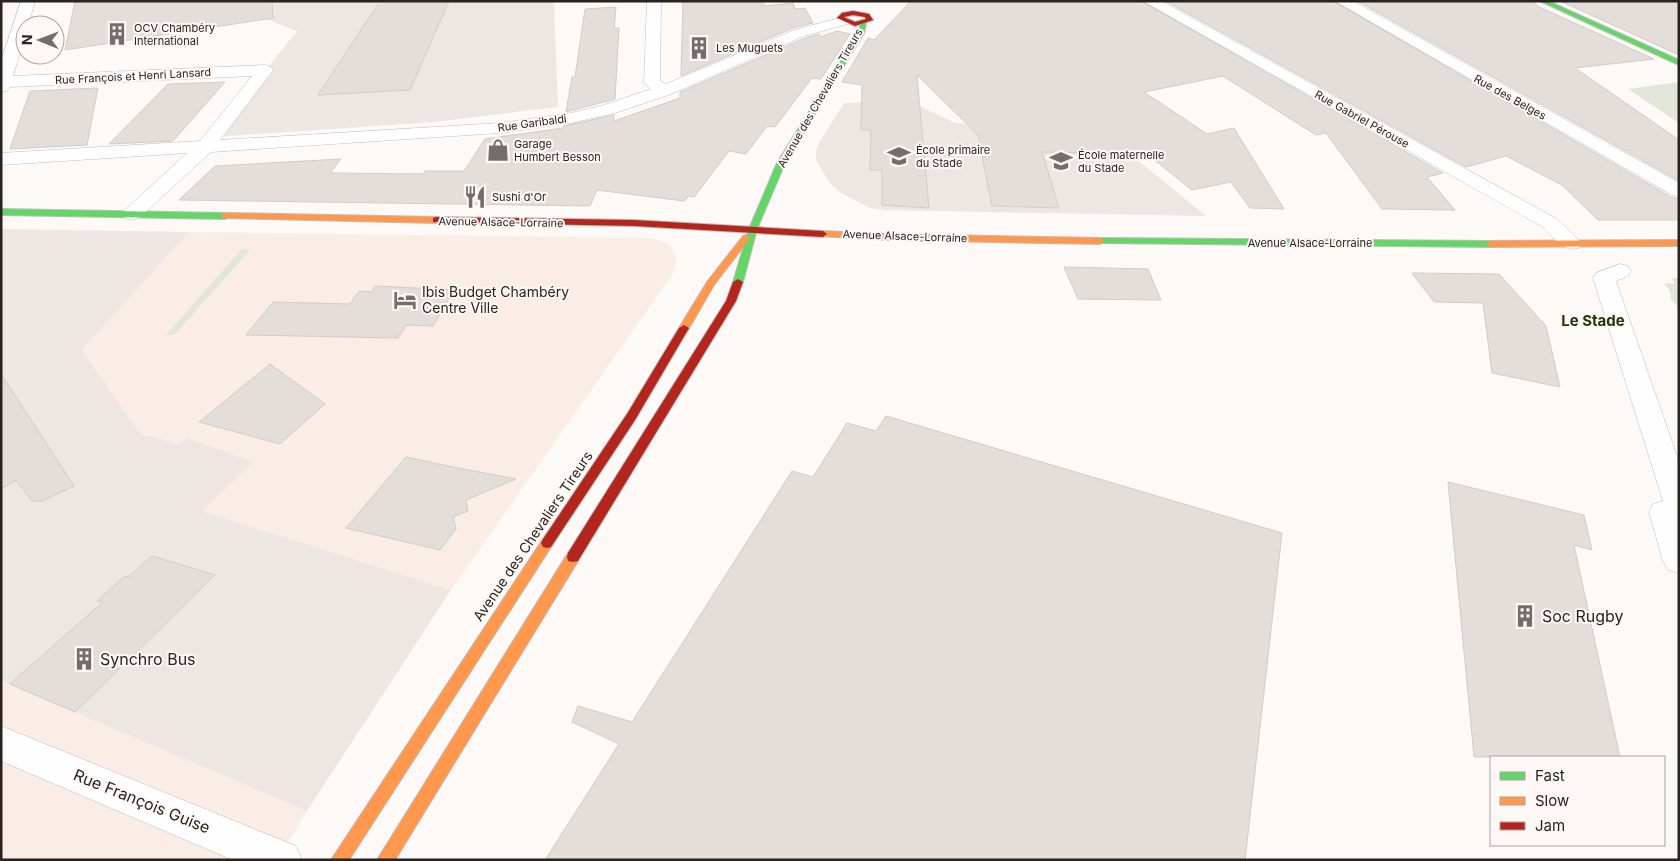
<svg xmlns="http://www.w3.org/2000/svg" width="1680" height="861" font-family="Inter,sans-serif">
	<rect width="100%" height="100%" fill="#fcf9f7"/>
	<path fill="#f9ede6" d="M 189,232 L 653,238 L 670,245 L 677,258 L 674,272 L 451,590 L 201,511 L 253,462 L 142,436 L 82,350 Z
		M 1,681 L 307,811 L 278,860 L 1,860 Z"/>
	<path fill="#eee6e3" d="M 265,1 L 554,1 L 558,107 L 434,122 L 212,137 L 297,31 L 266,19 Z
		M 872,102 L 917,105 L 955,123 L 1010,127 L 1096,126 L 1206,216 L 883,210 L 870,208 L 841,193 L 830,183 L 816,160 L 816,151 L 820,141 L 844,103 Z
		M 1,229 L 189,232 L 82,350 L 142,436 L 152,436 L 178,445 L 187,438 L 253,462 L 202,511 L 451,590 L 307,811 L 1,681 Z"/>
	<path fill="#e2e6d9" d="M 1679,82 L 1679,123 L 1628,89 Z
		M 242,249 L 250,250 L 175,334 L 166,335 Z
		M 1672,278 L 1679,278 L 1679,317 L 1677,306 L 1671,299 L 1670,291 L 1664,283 L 1674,284 Z"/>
	<path fill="#e4dedb" stroke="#d1cbc9" d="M 75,1 L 272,1 L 273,18 L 65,50 Z
		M 380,1 L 449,1 L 410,90 L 318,95 Z
		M 683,1 L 763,1 L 765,6 L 793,3 L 795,9 L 805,8 L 813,23 L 793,28 L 681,76 Z
		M 911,1 L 1141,1 L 1443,173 L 1427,177 L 1455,210 L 1382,209 L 1326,133 L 1316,135 L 1223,76 L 1144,92 L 1207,134 L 1234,128 L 1284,209 L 1250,208 L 1231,182 L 1192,190 L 1147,154 L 1042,152 L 1059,208 L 992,206 L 978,135 L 917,75 L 929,208 L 882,205 L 882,170 L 870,170 L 871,130 L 861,130 L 862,85 L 842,82 L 868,38 L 874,40 Z
		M 1165,1 L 1333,1 L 1671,197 L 1679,199 L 1679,220 L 1598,220 L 1562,185 L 1506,156 L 1466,167 Z
		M 1357,1 L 1534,1 L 1537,6 L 1654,59 L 1575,68 L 1679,140 L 1679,181 Z
		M 1560,1 L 1679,1 L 1679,55 Z
		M 616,7 L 614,28 L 619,28 L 615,99 L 566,112 L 572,77 L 575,77 L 585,9 Z
		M 837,31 L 850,34 L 821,79 L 812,78 L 775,127 L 767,126 L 746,154 L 729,151 L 694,197 L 689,196 L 684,201 L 597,190 L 590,206 L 179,200 L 215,166 L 341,159 L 330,173 L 423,174 L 425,171 L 464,171 L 485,139 L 563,128 L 564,126 L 614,115 L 614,121 L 680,98 L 680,92 L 805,38 L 819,34 L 820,37 Z
		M 225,82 L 173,141 L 109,144 L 168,84 Z
		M 98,88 L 87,145 L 10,149 L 30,91 Z
		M 1064,267 L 1148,269 L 1161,300 L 1078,299 Z
		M 1412,273 L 1499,274 L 1546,326 L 1560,387 L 1492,373 L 1483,303 L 1434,302 Z
		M 375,286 L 454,290 L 433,326 L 406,325 L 398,338 L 246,335 L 273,302 L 350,304 L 359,291 L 372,292 Z
		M 270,364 L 325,404 L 280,444 L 199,422 Z
		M 1,374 L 74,486 L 42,501 L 32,501 L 16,480 L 1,489 Z
		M 886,416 L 1282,533 L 1245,860 L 545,860 L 619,744 L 572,722 L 578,706 L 632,722 L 792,471 L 813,477 L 847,423 L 876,431 Z
		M 406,457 L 448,466 L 516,479 L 466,500 L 468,511 L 453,517 L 456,529 L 440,550 L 346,528 Z
		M 1448,482 L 1584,515 L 1592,550 L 1574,545 L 1620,757 L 1474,757 Z
		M 152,556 L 215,575 L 75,712 L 10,684 L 103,602 L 97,601 L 125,576 L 128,577 Z"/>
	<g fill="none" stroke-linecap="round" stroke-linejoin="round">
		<defs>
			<path id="street" d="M 21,1 L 35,1 L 28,25 L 25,25 L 25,35 L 13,76 L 265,65 L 271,67 L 273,70 L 271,73 L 220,140 L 500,123 L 571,113 L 604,105 L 651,89 L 644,83 L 647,1 L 661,1 L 660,81 L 666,84 L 794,30 L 843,17 L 848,18 L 850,21 L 848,24 L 804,36 L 671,94 L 615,113 L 571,123 L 500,133 L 211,152 L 139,218 L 132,220 L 125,218 L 122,214 L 125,210 L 187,153 L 1,165 L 1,153 L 200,141 L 252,76 L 10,87 L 7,91 L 1,92 L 1,61 Z
				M 1143,1 L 1161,1 L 1557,219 L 1582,243 L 1579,248 C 1562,252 1554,238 1543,227 Z
				M 1335,1 L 1353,1 L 1679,183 L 1679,197 L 1672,195 Z
				M 1620,264 L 1628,266 L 1631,271 L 1628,276 L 1616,281 L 1679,462 L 1679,573 L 1668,570 L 1663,561 L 1649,512 L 1653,504 L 1663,501 L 1593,278 L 1596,273 Z
				M 1,726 L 296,846 L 302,860 L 233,860 L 1,761 Z"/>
			<path id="fast" d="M 1540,1 L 1548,1 L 1679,60 L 1679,65 Z
				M 861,22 L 866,23 L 864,33 L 785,163 L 757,229 L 743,282 L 741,284 L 735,284 L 733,282 L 749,229 L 777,163 L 858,33 Z
				M 1,209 L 225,213 L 229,216 L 225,219 L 1,215 Z
				M 1100,238 L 1490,241 L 1494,244 L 1490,247 L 1097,243 L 1097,239 Z"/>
			<path id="slow" d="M 225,213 L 436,217 L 440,220 L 436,223 L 222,218 L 222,214 Z
				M 823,231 L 885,234 L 1100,238 L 1104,241 L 1100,244 L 885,240 L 820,236 L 819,234 Z
				M 746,235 L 750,238 L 714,285 L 688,330 L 680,330 L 679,328 L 707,282 L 743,236 Z
				M 1679,240 L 1679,246 L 1490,247 L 1486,244 L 1490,241 Z
				M 547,538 L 551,539 L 553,543 L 551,547 L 349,860 L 331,860 L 543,539 Z
				M 573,552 L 578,553 L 579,557 L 578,561 L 395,860 L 377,860 L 568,553 Z"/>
			<path id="jam" d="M 853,11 L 869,14 L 873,20 L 855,26 L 837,18 L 842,13 ZM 853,15 L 865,17 L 866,19 L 855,22 L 844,17 Z
				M 436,217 L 634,220 L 823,231 L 827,234 L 823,237 L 634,226 L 433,222 L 433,218 Z
				M 738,279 L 743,282 L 736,301 L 578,561 L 573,562 L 568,561 L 567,557 L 568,553 L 726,301 L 733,282 Z
				M 684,325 L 689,328 L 635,420 L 551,547 L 547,548 L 543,547 L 541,543 L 543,539 L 627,414 L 679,328 Z"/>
		</defs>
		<use href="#street" stroke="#c2bcba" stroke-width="1"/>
		<use href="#fast" stroke="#c2bcba" stroke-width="2"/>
		<use href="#slow" stroke="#c2bcba" stroke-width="2"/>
		<use href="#jam" stroke="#c2bcba" stroke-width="2"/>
		<use href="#street" fill="#fffefe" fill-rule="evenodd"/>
		<use href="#fast" fill="#63d668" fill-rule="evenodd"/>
		<use href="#slow" fill="#ff974d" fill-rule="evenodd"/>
		<use href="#jam" fill="#b3261e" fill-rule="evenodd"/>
	</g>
	<defs>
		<symbol id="building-bare" viewBox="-9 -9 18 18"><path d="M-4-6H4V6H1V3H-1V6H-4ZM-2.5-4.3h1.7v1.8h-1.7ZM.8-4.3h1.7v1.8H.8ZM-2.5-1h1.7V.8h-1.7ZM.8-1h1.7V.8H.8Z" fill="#746d6b" stroke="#fdf8f6" stroke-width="2.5" paint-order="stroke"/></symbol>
		<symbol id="shop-bare" viewBox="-9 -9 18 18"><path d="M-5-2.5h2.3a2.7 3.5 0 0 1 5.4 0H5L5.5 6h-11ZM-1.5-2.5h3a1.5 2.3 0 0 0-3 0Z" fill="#746d6b" stroke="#fdf8f6" stroke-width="2.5" paint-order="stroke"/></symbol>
		<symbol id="school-bare" viewBox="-9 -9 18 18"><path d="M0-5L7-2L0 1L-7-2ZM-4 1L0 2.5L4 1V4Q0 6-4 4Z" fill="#746d6b" stroke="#fdf8f6" stroke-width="2.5" paint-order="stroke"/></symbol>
		<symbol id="restaurant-bare" viewBox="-9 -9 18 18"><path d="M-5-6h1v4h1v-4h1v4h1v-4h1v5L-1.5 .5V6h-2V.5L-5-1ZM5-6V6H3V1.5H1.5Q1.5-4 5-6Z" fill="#746d6b" stroke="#fdf8f6" stroke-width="2.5" paint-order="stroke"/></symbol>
		<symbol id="hotel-bare" viewBox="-9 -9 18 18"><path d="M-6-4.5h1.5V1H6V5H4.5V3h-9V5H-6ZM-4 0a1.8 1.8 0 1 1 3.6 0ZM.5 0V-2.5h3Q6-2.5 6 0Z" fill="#746d6b" stroke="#fdf8f6" stroke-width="2.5" paint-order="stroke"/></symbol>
	</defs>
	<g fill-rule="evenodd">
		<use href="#building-bare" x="101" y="18" width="32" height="32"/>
		<use href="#building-bare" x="683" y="32" width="32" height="32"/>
		<use href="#shop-bare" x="482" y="134" width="32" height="32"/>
		<use href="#school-bare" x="883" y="140" width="32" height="32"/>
		<use href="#school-bare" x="1045" y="145" width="32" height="32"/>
		<use href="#restaurant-bare" x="459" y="181" width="32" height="32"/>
		<use href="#hotel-bare" x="389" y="284" width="32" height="32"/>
		<use href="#building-bare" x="1509" y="600" width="32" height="32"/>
		<use href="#building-bare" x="68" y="643" width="32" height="32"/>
	</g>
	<g text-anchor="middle" stroke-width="4" stroke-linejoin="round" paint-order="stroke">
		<g font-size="11" fill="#2a221f" stroke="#fdf8f6" text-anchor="start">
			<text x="134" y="32">OCV Chambéry<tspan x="134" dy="13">International</tspan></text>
			<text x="716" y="52">Les Muguets</text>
			<text x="514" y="148">Garage<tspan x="514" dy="13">Humbert Besson</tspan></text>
			<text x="916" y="154">École primaire<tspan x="916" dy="13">du Stade</tspan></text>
			<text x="1078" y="159">École maternelle<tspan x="1078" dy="13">du Stade</tspan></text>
			<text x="492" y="201">Sushi d'Or</text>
		</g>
		<g font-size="11" fill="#2a221f" stroke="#fdf8f6">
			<text transform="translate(133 76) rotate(-3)" y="4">Rue François et Henri Lansard</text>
			<text transform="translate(1510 97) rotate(29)" y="4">Rue des Belges</text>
			<text transform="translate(820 98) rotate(-60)" y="4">Avenue des Chevaliers Tireurs</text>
			<text transform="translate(1362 119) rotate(29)" y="4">Rue Gabriel Pérouse</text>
			<text transform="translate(532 123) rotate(-8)" y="4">Rue Garibaldi</text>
			<text transform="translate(501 222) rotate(1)" y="4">Avenue Alsace-Lorraine</text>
			<text transform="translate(905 236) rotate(2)" y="4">Avenue Alsace-Lorraine</text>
			<text x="1310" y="247">Avenue Alsace-Lorraine</text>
		</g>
		<g font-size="14" fill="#2a221f" stroke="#fdf8f6" text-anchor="start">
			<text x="422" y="297">Ibis Budget Chambéry<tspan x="422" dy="16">Centre Ville</tspan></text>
		</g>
		<g font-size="14" fill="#2a221f" stroke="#fdf8f6">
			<text transform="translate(533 536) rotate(-56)" y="5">Avenue des Chevaliers Tireurs</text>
		</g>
		<g font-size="15" font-weight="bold" fill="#1d3706" stroke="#fdf8f6">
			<text x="1593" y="326">Le Stade</text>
		</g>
		<g font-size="16" fill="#2a221f" stroke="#fdf8f6" text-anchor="start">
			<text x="1542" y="622">Soc Rugby</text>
			<text x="100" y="665">Synchro Bus</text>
		</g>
		<g font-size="16" fill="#2a221f" stroke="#fdf8f6">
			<text transform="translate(142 801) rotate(22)" y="6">Rue François Guise</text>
		</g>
	</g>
	<rect width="1680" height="861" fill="none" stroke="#2a221f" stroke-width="5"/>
	<rect x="1490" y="756" width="175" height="90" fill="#fdf8f6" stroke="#a9a2a0"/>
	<rect x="1500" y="772" width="25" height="8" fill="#63d668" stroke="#a9a2a0"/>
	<text x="1535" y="781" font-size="15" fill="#2a221f">Fast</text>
	<rect x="1500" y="797" width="25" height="8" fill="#ff974d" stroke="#a9a2a0"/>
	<text x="1535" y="806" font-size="15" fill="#2a221f">Slow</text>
	<rect x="1500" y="822" width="25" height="8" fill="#b3261e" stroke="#a9a2a0"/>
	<text x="1535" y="831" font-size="15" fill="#2a221f">Jam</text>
	<g transform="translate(40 40) rotate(271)"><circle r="24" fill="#fdf8f6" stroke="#a9a2a0"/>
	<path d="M0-4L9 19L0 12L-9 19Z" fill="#746d6b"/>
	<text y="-8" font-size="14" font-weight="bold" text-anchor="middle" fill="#2a221f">N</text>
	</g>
</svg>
